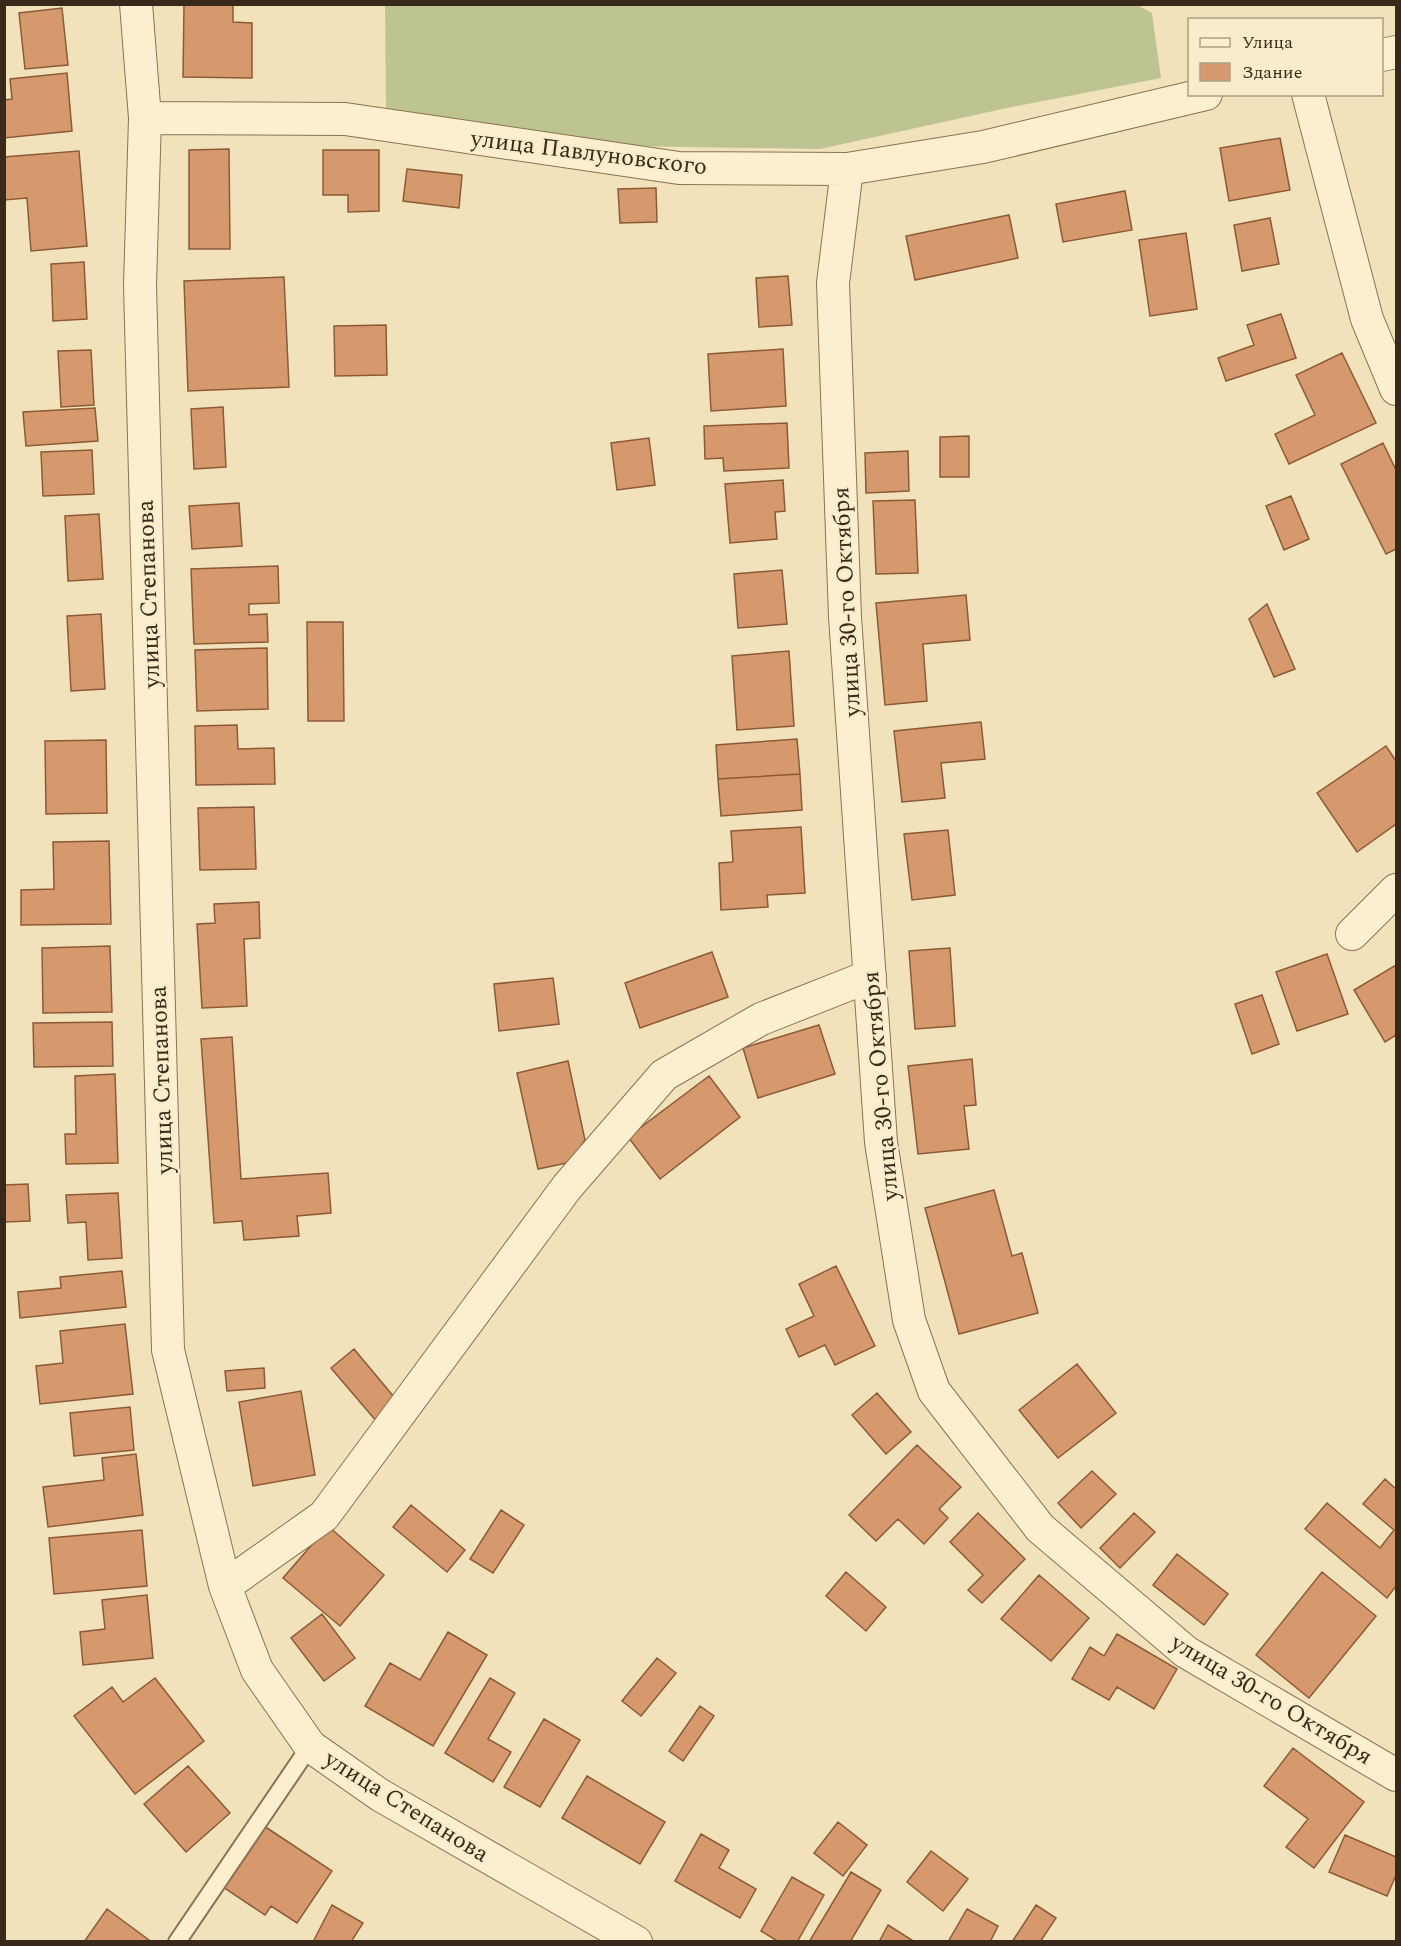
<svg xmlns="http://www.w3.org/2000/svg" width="1401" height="1946" font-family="Spectral,serif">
	<rect width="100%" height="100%" fill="#f2e2bb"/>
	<path fill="#bdc48f" d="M 385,5 L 1137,5 L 1152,13 L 1161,78 L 1007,108 L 820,149 L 626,146 L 386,108 Z"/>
	<path fill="#d5996d" stroke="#8d5a37" stroke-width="1.5" d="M 184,4 L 233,4 L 233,22 L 252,23 L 252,78 L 183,77 Z
		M 62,8 L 68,65 L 25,69 L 19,13 Z
		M 67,73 L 72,131 L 4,138 L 4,100 L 12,99 L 10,79 Z
		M 1280,138 L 1290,190 L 1229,201 L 1220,148 Z
		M 229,149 L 230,249 L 189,249 L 189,150 Z
		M 323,150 L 379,150 L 379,211 L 348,212 L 348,195 L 323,195 Z
		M 79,151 L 87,246 L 31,251 L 27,198 L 4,200 L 4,157 Z
		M 407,169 L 462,175 L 459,208 L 403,201 Z
		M 656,188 L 657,222 L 620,223 L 618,189 Z
		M 1125,191 L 1132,230 L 1063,242 L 1056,204 Z
		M 1009,215 L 1018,258 L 915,280 L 906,236 Z
		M 1270,218 L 1279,264 L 1242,271 L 1234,225 Z
		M 1186,233 L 1197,309 L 1150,316 L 1139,240 Z
		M 84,262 L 87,319 L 53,321 L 51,264 Z
		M 788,276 L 792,325 L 759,327 L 756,278 Z
		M 284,277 L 289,387 L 188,391 L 184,281 Z
		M 1281,314 L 1296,358 L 1226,381 L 1218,358 L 1254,345 L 1247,325 Z
		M 386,325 L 387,375 L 335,376 L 334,326 Z
		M 783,349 L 786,406 L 711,411 L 708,354 Z
		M 91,350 L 94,405 L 61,407 L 58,351 Z
		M 1342,353 L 1376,423 L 1289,464 L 1275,434 L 1315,415 L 1296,375 Z
		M 223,407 L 226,467 L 194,469 L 191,409 Z
		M 95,408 L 98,441 L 26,446 L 23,412 Z
		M 787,423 L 789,468 L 724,471 L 723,458 L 705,459 L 704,426 Z
		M 969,436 L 969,477 L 940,477 L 940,437 Z
		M 649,438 L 655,485 L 617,490 L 611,443 Z
		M 1383,443 L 1396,470 L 1396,549 L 1386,554 L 1341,464 Z
		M 92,450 L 94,494 L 43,496 L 41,452 Z
		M 908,451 L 909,491 L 866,493 L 865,453 Z
		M 783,480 L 785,511 L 775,512 L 777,539 L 730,543 L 725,484 Z
		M 1291,496 L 1309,539 L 1284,550 L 1266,506 Z
		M 915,500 L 918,573 L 876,574 L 873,501 Z
		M 239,503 L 242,546 L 192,549 L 189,506 Z
		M 99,514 L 103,579 L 68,581 L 65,516 Z
		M 278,566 L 279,603 L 249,604 L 249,615 L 267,614 L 268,642 L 194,644 L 191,569 Z
		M 782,570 L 787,624 L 738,628 L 734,574 Z
		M 966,595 L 970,640 L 923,644 L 927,701 L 885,705 L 876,603 Z
		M 1267,604 L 1295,669 L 1274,677 L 1249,619 Z
		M 101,614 L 105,689 L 71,691 L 67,616 Z
		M 307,622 L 343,622 L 344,721 L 308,721 Z
		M 267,648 L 268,709 L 197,711 L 195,650 Z
		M 789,651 L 794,726 L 737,730 L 732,656 Z
		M 981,722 L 985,759 L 941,763 L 945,798 L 902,802 L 894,731 Z
		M 237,725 L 238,749 L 274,748 L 275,784 L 196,785 L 195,726 Z
		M 797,739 L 800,774 L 718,779 L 716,745 Z
		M 106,740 L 107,813 L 46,814 L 45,741 Z
		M 1386,746 L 1396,761 L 1396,824 L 1357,852 L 1317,793 Z
		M 800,774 L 802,810 L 721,816 L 718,779 Z
		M 254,807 L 256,869 L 200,870 L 198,808 Z
		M 801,827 L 805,893 L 767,895 L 768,907 L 721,910 L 719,863 L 733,862 L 731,831 Z
		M 948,830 L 955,895 L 912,900 L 904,834 Z
		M 109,841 L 111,924 L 21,925 L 21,890 L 54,889 L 53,842 Z
		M 259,902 L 260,938 L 244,939 L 247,1006 L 202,1008 L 197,924 L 215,923 L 214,904 Z
		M 110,946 L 112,1012 L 43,1013 L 42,948 Z
		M 950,948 L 955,1026 L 915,1029 L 909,951 Z
		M 712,952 L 728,997 L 640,1028 L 625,983 Z
		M 1327,954 L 1348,1014 L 1297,1031 L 1276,972 Z
		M 1396,965 L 1396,1035 L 1385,1042 L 1354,990 Z
		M 553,978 L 559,1024 L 499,1031 L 494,984 Z
		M 1262,995 L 1279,1044 L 1252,1054 L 1235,1004 Z
		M 112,1022 L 113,1066 L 34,1067 L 33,1023 Z
		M 819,1025 L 835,1074 L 758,1098 L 743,1048 Z
		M 232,1037 L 241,1179 L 328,1173 L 331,1213 L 297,1216 L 299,1236 L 244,1240 L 242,1221 L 214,1223 L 201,1039 Z
		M 972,1059 L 976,1105 L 964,1106 L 969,1149 L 918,1154 L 908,1066 Z
		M 568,1061 L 585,1140 L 571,1162 L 538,1169 L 517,1073 Z
		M 115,1074 L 118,1163 L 66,1164 L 65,1134 L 76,1134 L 75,1076 Z
		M 709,1076 L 740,1117 L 660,1179 L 628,1137 Z
		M 28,1184 L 30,1221 L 5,1222 L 4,1185 Z
		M 994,1190 L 1012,1256 L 1022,1253 L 1038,1313 L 959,1334 L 925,1208 Z
		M 118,1193 L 122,1258 L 88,1260 L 86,1222 L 68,1223 L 66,1195 Z
		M 836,1266 L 875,1346 L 835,1365 L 825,1345 L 799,1357 L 786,1329 L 814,1316 L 799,1284 Z
		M 122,1271 L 126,1307 L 20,1318 L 18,1292 L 61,1288 L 60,1277 Z
		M 125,1324 L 133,1394 L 40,1404 L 36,1366 L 63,1363 L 60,1331 Z
		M 354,1349 L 399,1403 L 377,1422 L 331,1368 Z
		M 1077,1364 L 1116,1413 L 1058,1458 L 1019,1410 Z
		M 264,1368 L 265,1388 L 227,1391 L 225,1371 Z
		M 301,1391 L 315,1475 L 253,1486 L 239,1402 Z
		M 877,1393 L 911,1432 L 886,1454 L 852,1415 Z
		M 130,1407 L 134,1450 L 74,1456 L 70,1413 Z
		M 917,1445 L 961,1487 L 939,1509 L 948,1518 L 924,1544 L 898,1519 L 876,1541 L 849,1515 Z
		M 136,1454 L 143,1515 L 48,1527 L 43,1487 L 104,1480 L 102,1458 Z
		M 1092,1471 L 1116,1494 L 1081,1528 L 1058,1503 Z
		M 1385,1479 L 1396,1489 L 1396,1586 L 1387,1598 L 1305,1529 L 1327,1503 L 1380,1548 L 1394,1530 L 1363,1504 Z
		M 411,1505 L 465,1550 L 447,1572 L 393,1527 Z
		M 501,1510 L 524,1525 L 493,1573 L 470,1559 Z
		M 978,1513 L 1025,1559 L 982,1603 L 968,1590 L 983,1575 L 950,1542 Z
		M 1134,1513 L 1155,1532 L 1120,1568 L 1100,1548 Z
		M 328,1526 L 384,1575 L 340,1626 L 283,1578 Z
		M 142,1530 L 147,1586 L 54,1594 L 49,1538 Z
		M 1177,1554 L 1228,1594 L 1204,1625 L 1153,1585 Z
		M 846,1572 L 886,1607 L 866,1631 L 826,1596 Z
		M 1322,1572 L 1376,1616 L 1309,1698 L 1256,1655 Z
		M 1039,1575 L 1089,1618 L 1051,1661 L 1001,1619 Z
		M 147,1595 L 153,1658 L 83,1665 L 80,1632 L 105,1629 L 102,1600 Z
		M 322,1614 L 355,1658 L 324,1681 L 291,1638 Z
		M 448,1632 L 487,1655 L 433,1746 L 365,1706 L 390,1663 L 420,1680 Z
		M 1117,1634 L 1177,1669 L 1154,1709 L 1117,1687 L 1109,1700 L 1072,1679 L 1090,1647 L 1104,1656 Z
		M 657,1658 L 676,1673 L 641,1716 L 622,1701 Z
		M 155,1678 L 204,1741 L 135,1794 L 74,1716 L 112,1687 L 123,1702 Z
		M 490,1678 L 515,1693 L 488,1739 L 511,1752 L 493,1782 L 445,1753 Z
		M 700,1706 L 714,1716 L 683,1761 L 669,1751 Z
		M 544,1719 L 580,1740 L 540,1807 L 504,1787 Z
		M 1293,1748 L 1364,1802 L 1314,1868 L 1286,1847 L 1308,1819 L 1264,1786 Z
		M 188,1766 L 230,1813 L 186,1852 L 144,1804 Z
		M 587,1776 L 665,1822 L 640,1864 L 562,1818 Z
		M 838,1822 L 867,1845 L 843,1876 L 814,1853 Z
		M 264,1826 L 332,1871 L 297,1923 L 271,1906 L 265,1915 L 223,1887 Z
		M 701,1834 L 729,1850 L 719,1868 L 756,1889 L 740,1918 L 675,1881 Z
		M 1345,1835 L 1396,1857 L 1396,1875 L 1387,1896 L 1329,1872 Z
		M 931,1851 L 968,1879 L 943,1911 L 907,1882 Z
		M 851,1872 L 881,1890 L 850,1942 L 809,1942 Z
		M 792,1877 L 824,1895 L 797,1942 L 779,1942 L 761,1931 Z
		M 332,1905 L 363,1923 L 351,1942 L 313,1942 Z
		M 1036,1905 L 1056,1918 L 1040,1942 L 1012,1942 Z
		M 107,1909 L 149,1940 L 148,1942 L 84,1942 Z
		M 967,1909 L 998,1926 L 990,1942 L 948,1942 Z
		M 888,1925 L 915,1942 L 879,1942 Z"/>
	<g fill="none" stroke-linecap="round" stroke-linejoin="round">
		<defs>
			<path id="lane" d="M 177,1942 L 310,1746"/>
			<path id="street" d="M 136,4 L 145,118 L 140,285 L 168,1350 L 225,1586 L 257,1670 L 310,1746 L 380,1795 L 636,1942
				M 1382,55 L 1396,52
				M 1308,94 L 1367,319 L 1396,389
				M 145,118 L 345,119 L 679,168 L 847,169 L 983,147 L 1206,94
				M 847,169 L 833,283 L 845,617 L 881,1142 L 909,1320 L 934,1391 L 1040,1528 L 1186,1652 L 1396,1775
				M 1352,934 L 1396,890
				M 225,1586 L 324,1516 L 567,1187 L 664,1075 L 761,1019 L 870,976"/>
		</defs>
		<use href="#lane" stroke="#8b7253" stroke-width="20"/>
		<use href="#street" stroke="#8b7253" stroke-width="34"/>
		<use href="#lane" stroke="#fcefcf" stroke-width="16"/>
		<use href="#street" stroke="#fcefcf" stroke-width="32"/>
	</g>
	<g text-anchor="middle" stroke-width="5" stroke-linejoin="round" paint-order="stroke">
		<g font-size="24" fill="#38291a" stroke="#f9eccb">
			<text transform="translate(589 152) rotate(7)" y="8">улица Павлуновского</text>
			<text transform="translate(148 594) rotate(-92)" y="8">улица Степанова</text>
			<text transform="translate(846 602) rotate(-93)" y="8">улица 30-го Октября</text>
			<text transform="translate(161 1080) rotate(-92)" y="8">улица Степанова</text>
			<text transform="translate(880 1086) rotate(-95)" y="8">улица 30-го Октября</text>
			<text transform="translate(1272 1699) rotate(31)" y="8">улица 30-го Октября</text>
			<text transform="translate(407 1806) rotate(32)" y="8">улица Степанова</text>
		</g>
	</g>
	<rect width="1401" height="1946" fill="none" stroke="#38291a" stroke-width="12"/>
	<rect x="1188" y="18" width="195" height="78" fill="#f9eccb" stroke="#ac9e84" stroke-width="1.5"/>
	<rect x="1200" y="38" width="30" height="9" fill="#fcefcf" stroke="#ac9e84" stroke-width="1.5"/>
	<text x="1242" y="48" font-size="18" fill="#38291a">Улица</text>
	<rect x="1200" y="63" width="30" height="18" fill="#d5996d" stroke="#ac9e84" stroke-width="1.5"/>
	<text x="1242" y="78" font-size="18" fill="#38291a">Здание</text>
</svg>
